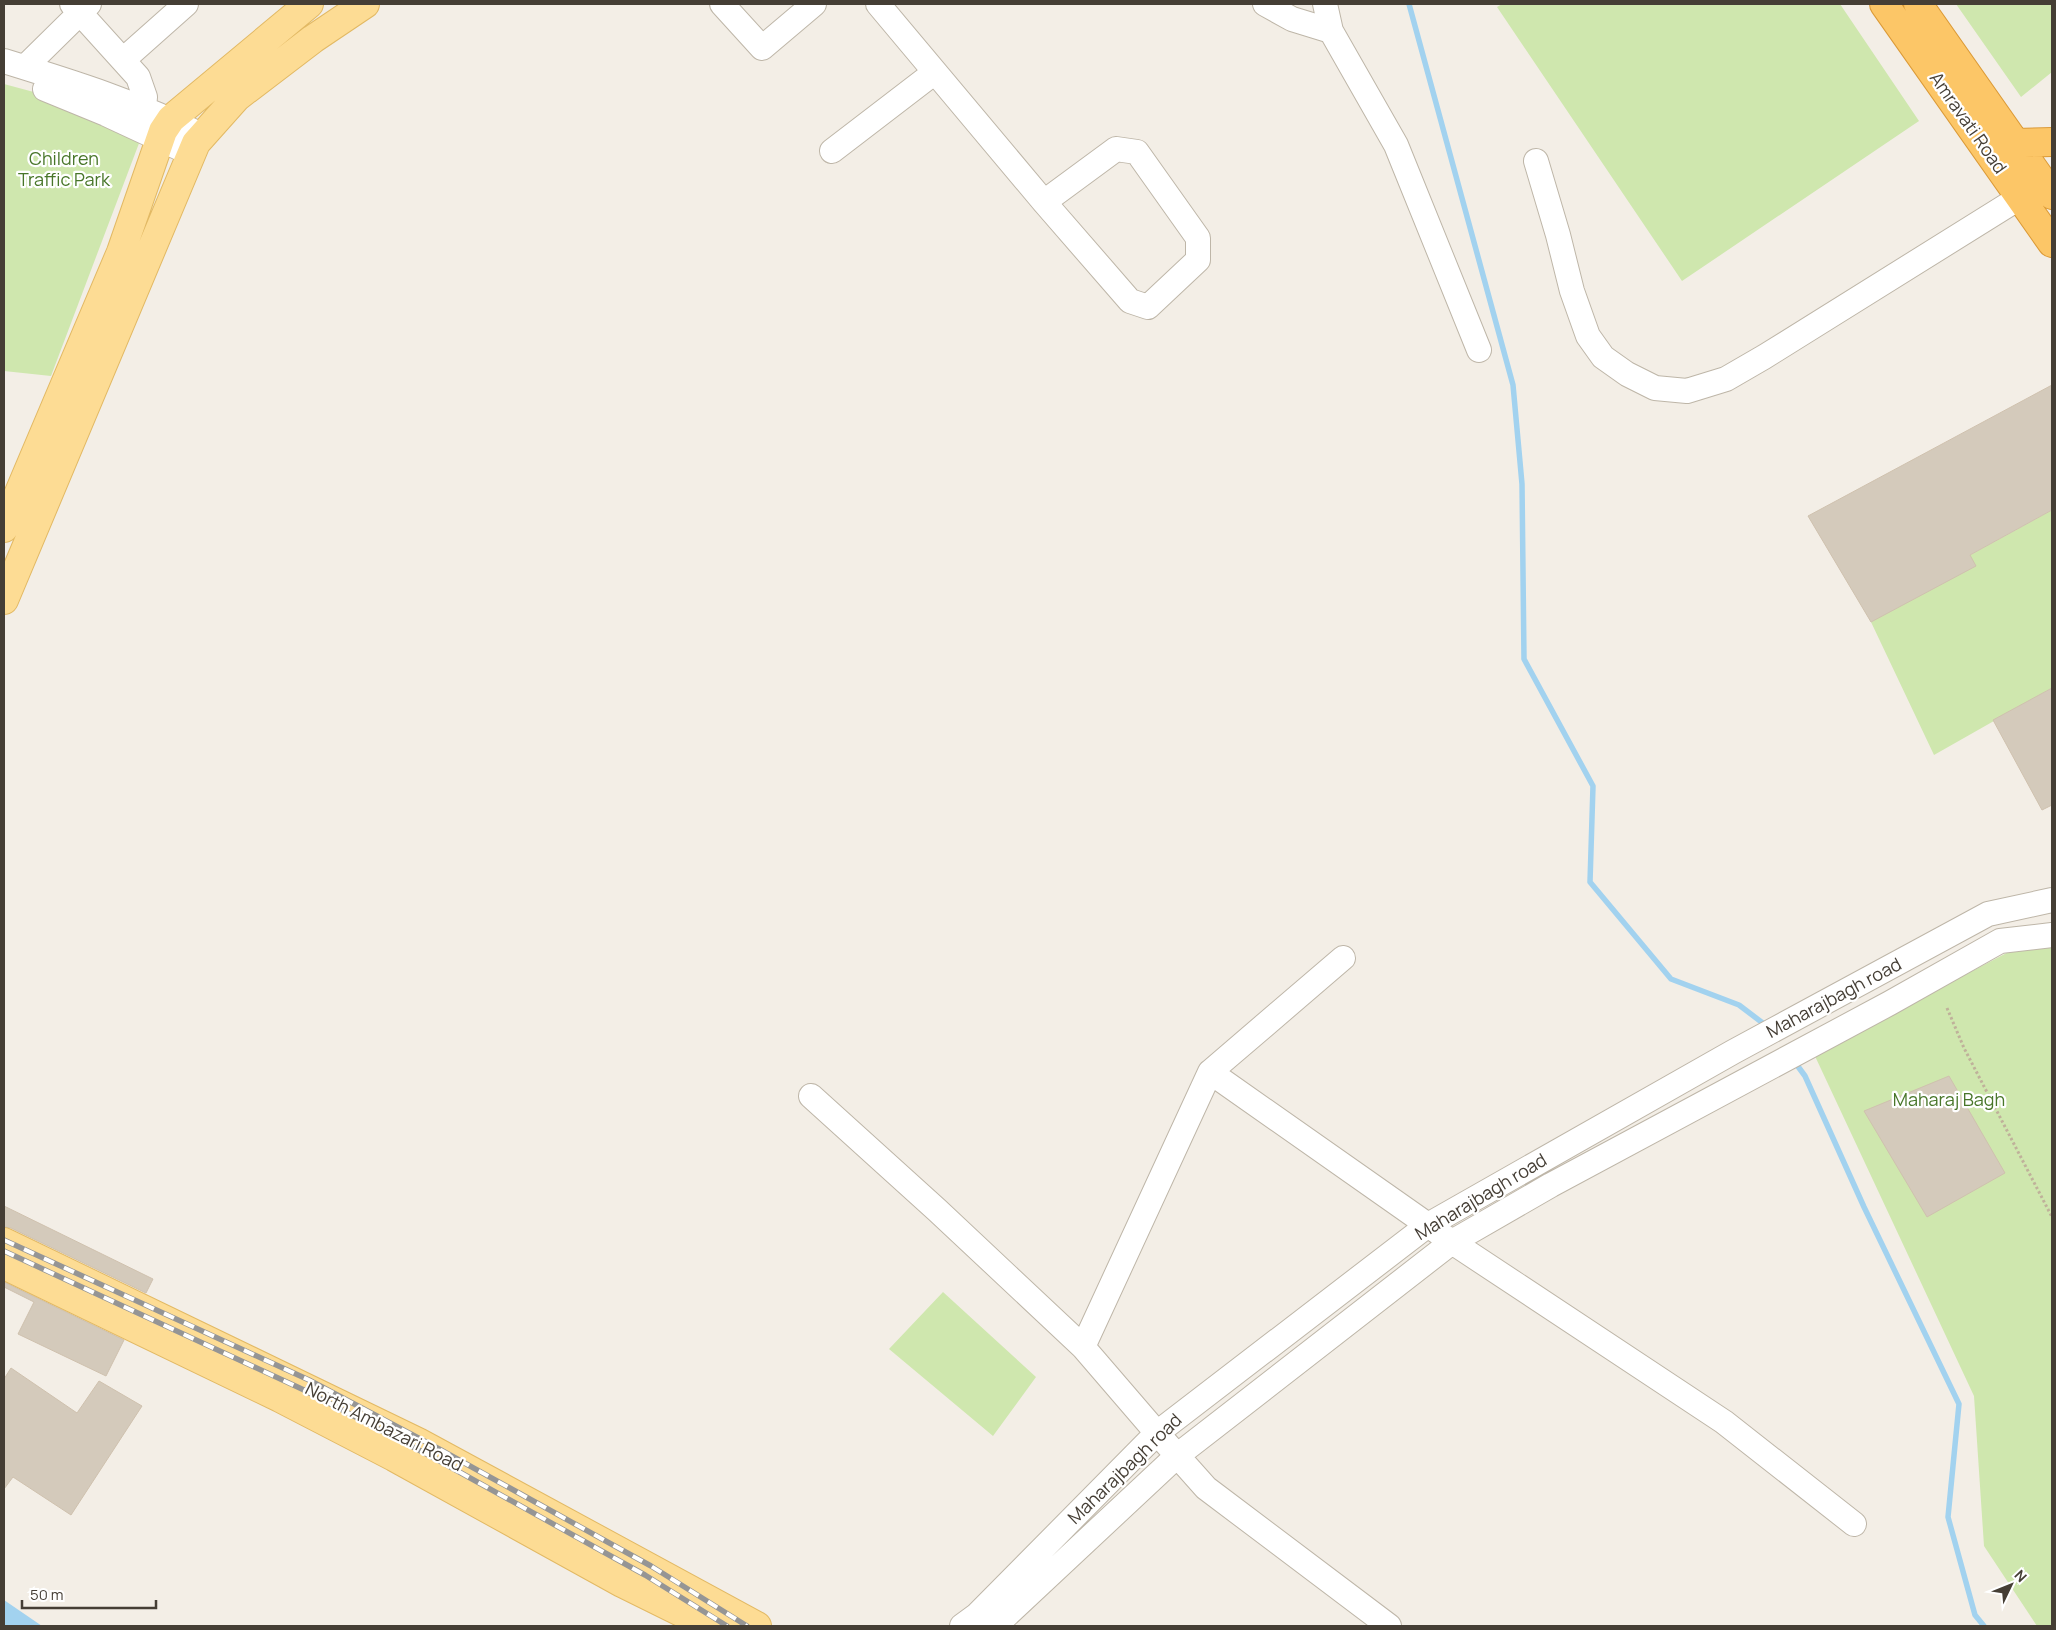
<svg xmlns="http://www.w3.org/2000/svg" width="2056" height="1630" font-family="Manrope,sans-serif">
	<rect width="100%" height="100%" fill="#f3eee6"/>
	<path fill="#cfe7ae" d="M 1502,4 L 1840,4 L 1919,121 L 1682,281 L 1497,7 Z
		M 1956,4 L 2052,4 L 2052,72 L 2021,97 Z
		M 4,84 L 56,98 L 141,138 L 51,376 L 4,371 Z
		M 2052,510 L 2052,688 L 1934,755 L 1871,622 L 1970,555 Z
		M 2020,946 L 2052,947 L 2052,1626 L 2037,1626 L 1984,1546 L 1974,1396 L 1814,1054 Z
		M 943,1292 L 1036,1377 L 993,1436 L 889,1349 Z"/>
	<path fill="#a2d2ef" d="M 4,1600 L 42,1626 L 4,1626 Z"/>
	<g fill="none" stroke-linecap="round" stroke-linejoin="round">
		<path stroke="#a2d2ef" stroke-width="5.5" d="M 1409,4 L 1513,385 L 1522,484 L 1524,659 L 1593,786 L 1590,882 L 1671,979 L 1739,1005 L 1768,1027
			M 1794,1061 L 1805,1076 L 1864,1207 L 1959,1404 L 1948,1517 L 1975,1615 L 1984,1626"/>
	</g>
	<path fill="#d4cabb" stroke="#cfc1ae" d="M 2052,385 L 2052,510 L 1970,555 L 1976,566 L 1871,622 L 1808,516 Z
		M 2052,688 L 2052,805 L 2042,810 L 1993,720 Z
		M 1949,1076 L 2005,1173 L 1927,1217 L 1864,1111 Z
		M 4,1206 L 153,1279 L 146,1293 L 11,1228 L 4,1227 Z
		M 4,1282 L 124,1340 L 106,1376 L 18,1334 L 34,1302 L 4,1287 Z
		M 11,1368 L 77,1413 L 99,1381 L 142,1406 L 71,1515 L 13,1477 L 4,1489 L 4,1379 Z"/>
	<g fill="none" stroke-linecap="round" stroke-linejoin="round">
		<defs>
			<path id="minor" d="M 72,4 L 138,77 L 145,97 L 144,108 L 139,122
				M 722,4 L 762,48 L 814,4
				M 878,4 L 1044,202 L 1130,301 L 1148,307 L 1198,260 L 1198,238 L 1137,152 L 1116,149 L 1044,202
				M 1265,4 L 1292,19 L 1331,31 L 1396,145 L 1479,350
				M 1325,4 L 1331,31
				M 123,60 L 186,4
				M 4,61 C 72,82 140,103 203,136
				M 25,67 L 89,4
				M 45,89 L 106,114 L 192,154
				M 832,151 L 935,72
				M 1536,161 L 1558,235 L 1572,291 L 1588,336 L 1603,357 L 1627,374 L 1655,388 L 1687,391 L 1726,379 L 1764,357 L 2035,188
				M 1210,1072 L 1343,958
				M 811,1096 L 937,1210 L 1083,1347 L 1157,1433 L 1206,1488 L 1389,1626
				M 1083,1347 L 1210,1072 L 1452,1242 L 1724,1422 L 1854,1524
				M 962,1626 L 977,1615 L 1157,1433 L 1428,1225 L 1733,1052 L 1988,914 L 2052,900
				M 995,1626 L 1178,1455 L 1452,1242 L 1551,1185 L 1890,1003 L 2000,941 L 2052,935"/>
			<path id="major" d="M 4,528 L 121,252 L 163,131 L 171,119 L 309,4
				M 4,600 L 196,143 L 237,97 L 313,39 L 365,4
				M 4,1242 L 418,1442 L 757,1626
				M 4,1265 L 280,1398 L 394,1457 L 622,1583 L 709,1626"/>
			<path id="highway" d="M 1884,4 L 2052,243
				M 1918,4 L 2052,195
				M 2015,143 L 2052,142"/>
		</defs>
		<use href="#minor" stroke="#beb6a8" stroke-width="26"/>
		<use href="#major" stroke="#e2b964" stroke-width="30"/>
		<use href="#highway" stroke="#db9a37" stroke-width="30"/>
		<path stroke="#bfb19a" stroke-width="3" stroke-dasharray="2.5 2.5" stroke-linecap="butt" d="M 1947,1008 L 1964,1048 L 2052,1217"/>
		<use href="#minor" stroke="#fff" stroke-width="24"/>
		<use href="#major" stroke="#fddc94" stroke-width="28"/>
		<use href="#highway" stroke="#fcc667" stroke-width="28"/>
		<defs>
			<path id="rail" d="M 4,1240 L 309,1380 L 441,1450 L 651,1566 L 747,1626
				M 4,1251 L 304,1390 L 436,1459 L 645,1575 L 727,1626"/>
		</defs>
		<use href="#rail" stroke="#959595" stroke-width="5.5"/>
		<use href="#rail" stroke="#fff" stroke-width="4" stroke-dasharray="11" stroke-linecap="butt"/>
	</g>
	<g text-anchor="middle" stroke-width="4.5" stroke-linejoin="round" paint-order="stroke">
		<g font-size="18" fill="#453e35" stroke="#fff">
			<text transform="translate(1968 123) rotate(55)" y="6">Amravati Road</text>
			<text transform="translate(1834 998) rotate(-28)" y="6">Maharajbagh road</text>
			<text transform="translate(1481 1197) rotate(-31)" y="6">Maharajbagh road</text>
			<text transform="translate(384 1427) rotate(27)" y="6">North Ambazari Road</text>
			<text transform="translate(1125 1469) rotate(-44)" y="6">Maharajbagh road</text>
		</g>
		<g font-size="18" fill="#487629" stroke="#fff">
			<text x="64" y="165">Children<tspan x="64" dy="21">Traffic Park</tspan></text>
			<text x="1949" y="1106">Maharaj Bagh</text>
		</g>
	</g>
	<rect width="2056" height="1630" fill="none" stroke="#453e35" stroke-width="10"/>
	<g transform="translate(2011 1585) rotate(47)" stroke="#ffffff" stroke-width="4" paint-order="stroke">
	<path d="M0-4L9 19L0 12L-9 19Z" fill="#453e35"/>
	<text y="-8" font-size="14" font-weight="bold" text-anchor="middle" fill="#453e35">N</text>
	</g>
	<path d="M22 1600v8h134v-8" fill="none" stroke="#453e35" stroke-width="2.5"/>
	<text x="30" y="1600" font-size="15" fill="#453e35" stroke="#ffffff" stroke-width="4" paint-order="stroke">50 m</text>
</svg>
